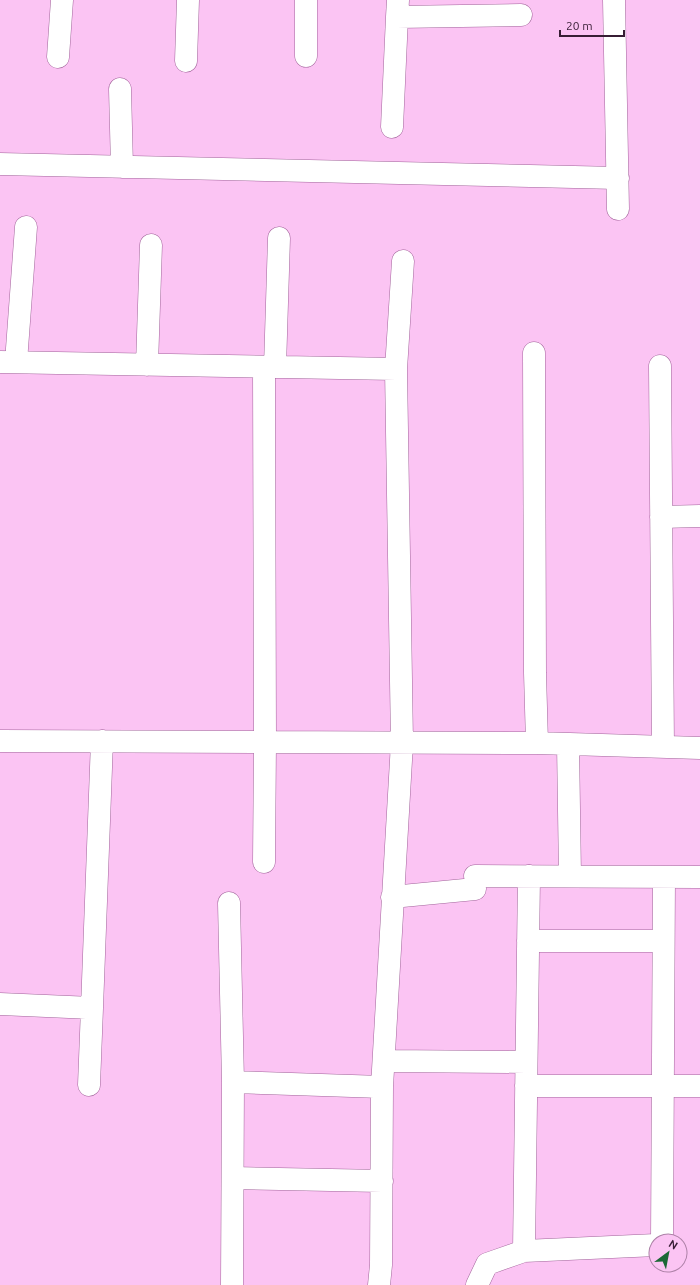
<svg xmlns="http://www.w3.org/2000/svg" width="700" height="1285" font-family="Ubuntu,sans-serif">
	<rect width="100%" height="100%" fill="#fbc4f3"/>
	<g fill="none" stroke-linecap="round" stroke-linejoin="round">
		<defs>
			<path id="minor" d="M 398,0 L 397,17 L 521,15
				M 614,0 L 618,209
				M 306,56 L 306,0
				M 58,57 L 62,0
				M 186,61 L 188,0
				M 120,89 L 122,167
				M 392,127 L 397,17
				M 0,164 L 618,178
				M 534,353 L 535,673 L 537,743
				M 0,362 L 396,369 L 402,743 L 382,1087 L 233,1082
				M 16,362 L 26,227
				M 147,365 L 151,245
				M 660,366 L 663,747
				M 275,367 L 279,238
				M 396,369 L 403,261
				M 661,517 L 700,516
				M 0,741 L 537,743 L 700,748
				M 568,744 L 570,876
				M 264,862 L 265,743 L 264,367
				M 475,876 L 700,877
				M 392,897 L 475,889
				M 229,903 L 233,1082 L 232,1285
				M 528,941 L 663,941
				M 0,1004 L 92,1008 L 102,741
				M 384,1061 L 526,1062
				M 89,1085 L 92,1008
				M 526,1086 L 700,1086
				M 234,1178 L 382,1181
				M 662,1241 L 664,877
				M 524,1251 L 529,876
				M 379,1285 L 381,1265 L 382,1087
				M 477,1285 L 487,1264 L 524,1251 L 656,1245"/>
		</defs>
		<use href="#minor" stroke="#a2649b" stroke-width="23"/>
		<use href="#minor" stroke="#fff" stroke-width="22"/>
	</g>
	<g transform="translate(668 1253) rotate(32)"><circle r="19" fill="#fbc4f3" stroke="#ad81a7"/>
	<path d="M0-3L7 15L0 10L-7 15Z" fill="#1c6836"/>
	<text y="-6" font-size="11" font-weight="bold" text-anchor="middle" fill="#371d34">N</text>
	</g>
	<path d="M560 30v6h64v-6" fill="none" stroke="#371d34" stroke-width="2"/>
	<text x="566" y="30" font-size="12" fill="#371d34" stroke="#fbc4f3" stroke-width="3" paint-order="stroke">20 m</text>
</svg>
